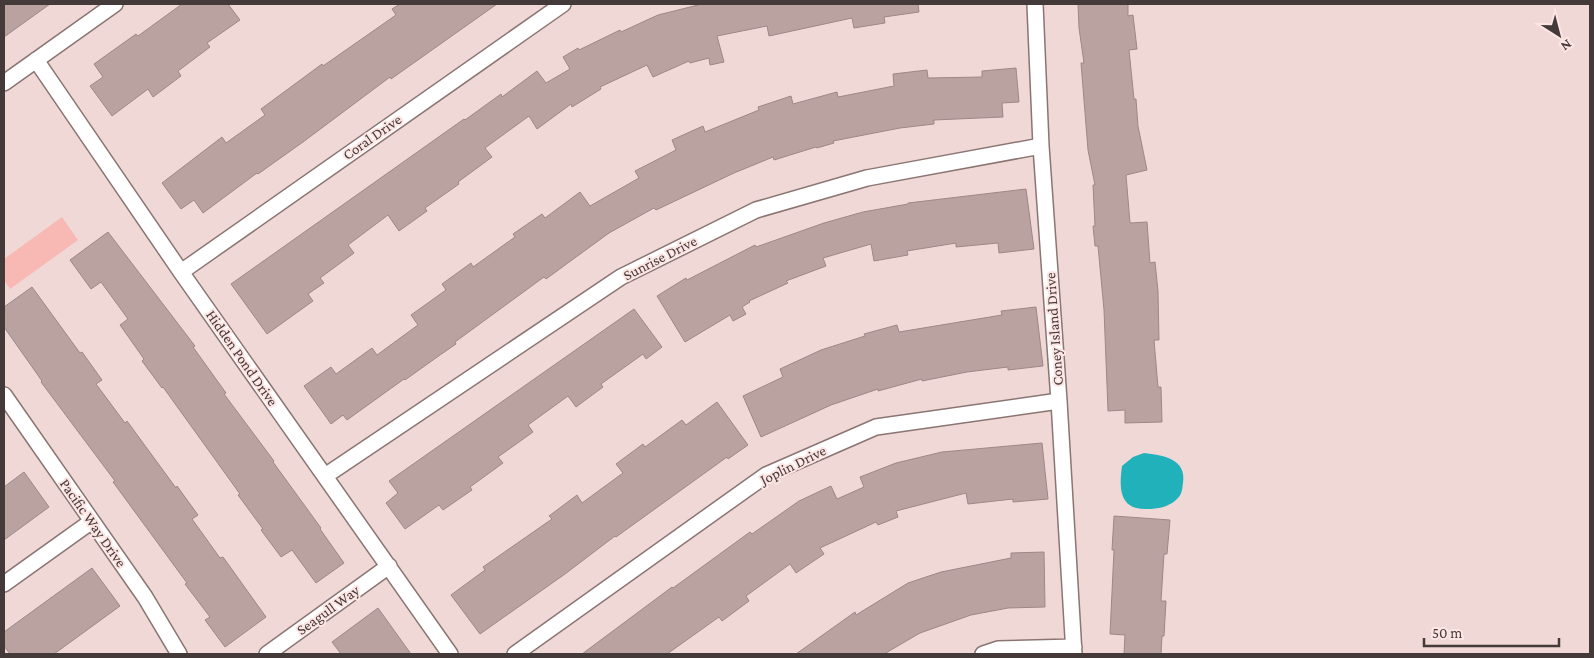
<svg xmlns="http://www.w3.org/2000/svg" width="1594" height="658" font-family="'Crimson Pro',serif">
	<rect width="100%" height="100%" fill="#f0d8d6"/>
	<path fill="#f8b9b4" d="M 62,217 L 78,240 L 10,289 L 4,280 L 4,259 Z"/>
	<path fill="#20b1ba" d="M 1144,453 C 1163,455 1187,459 1183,483 C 1182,490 1182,495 1176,500 C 1168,507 1158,509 1147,509 C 1119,510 1119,488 1122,466 L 1133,457 Z"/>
	<path fill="#b9a2a0" stroke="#9e8887" d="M 4,4 L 50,4 L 4,37 Z
		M 182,4 L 228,4 L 240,20 L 207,43 L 210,47 L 178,71 L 181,76 L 153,97 L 148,89 L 112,116 L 90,86 L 103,77 L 94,64 L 136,34 L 138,36 Z
		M 400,4 L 497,4 L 391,79 L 390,77 L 303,142 L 258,174 L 257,173 L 203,213 L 194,200 L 181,209 L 162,183 L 222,137 L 226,143 L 265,115 L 261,109 L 322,64 L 323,66 L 396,15 L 392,9 Z
		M 702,4 L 918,4 L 919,12 L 884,17 L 885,23 L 854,28 L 852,18 L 769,36 L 767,26 L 717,36 L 724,62 L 710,65 L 709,58 L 690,63 L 689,61 L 653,77 L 647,65 L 600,87 L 601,89 L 572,107 L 571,104 L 537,129 L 529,116 L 485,148 L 492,157 L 458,182 L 459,184 L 425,208 L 427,211 L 399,231 L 388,215 L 348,245 L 354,253 L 320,278 L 324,283 L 308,294 L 313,301 L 267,334 L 231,284 L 464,119 L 465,120 L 501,94 L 502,97 L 537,71 L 546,83 L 570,69 L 563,57 L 578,48 L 579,50 L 620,30 L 621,32 L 658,15 Z
		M 1078,4 L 1128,4 L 1128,16 L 1133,15 L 1137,49 L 1129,50 L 1134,99 L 1136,99 L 1138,126 L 1147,170 L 1126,175 L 1130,223 L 1147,222 L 1150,263 L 1155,262 L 1158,291 L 1159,340 L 1154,340 L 1158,387 L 1161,387 L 1162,422 L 1125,423 L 1125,410 L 1108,411 L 1104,310 L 1098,246 L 1095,246 L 1093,226 L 1095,226 L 1093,185 L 1095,185 L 1088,150 L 1081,63 L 1084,63 L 1079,28 Z
		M 1016,68 L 1019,102 L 1002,103 L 1003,117 L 934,120 L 934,124 L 900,128 L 833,141 L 834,143 L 817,148 L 816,147 L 774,160 L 773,157 L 734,173 L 656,210 L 654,208 L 609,233 L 546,279 L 544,277 L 455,342 L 456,344 L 440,355 L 405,380 L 404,379 L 347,420 L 343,415 L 331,424 L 304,386 L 331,367 L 336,374 L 372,348 L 377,355 L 418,325 L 411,315 L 446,290 L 442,284 L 471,263 L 473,267 L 515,237 L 513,234 L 542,214 L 545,218 L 580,192 L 590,206 L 639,178 L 635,171 L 676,150 L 672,140 L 703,126 L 705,132 L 759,110 L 758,107 L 791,96 L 793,104 L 837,92 L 838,97 L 894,86 L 893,74 L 927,70 L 928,78 L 982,77 L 982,71 Z
		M 1026,189 L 1034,249 L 999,253 L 998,243 L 956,247 L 956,243 L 907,251 L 908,255 L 874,261 L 871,244 L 823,258 L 826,266 L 786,281 L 788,283 L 749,301 L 750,302 L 742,307 L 746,314 L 733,321 L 730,315 L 685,342 L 657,296 L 686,278 L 687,280 L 755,245 L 756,247 L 824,223 L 863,212 L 908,204 L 908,203 Z
		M 108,232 L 195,346 L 193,347 L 226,393 L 224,394 L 274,461 L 273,462 L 321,528 L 320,529 L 344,563 L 316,583 L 292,550 L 281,557 L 261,530 L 263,529 L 238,495 L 240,494 L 163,387 L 162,388 L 142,361 L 144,359 L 120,325 L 128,319 L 101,282 L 91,289 L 70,260 Z
		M 32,287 L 80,353 L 82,352 L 102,380 L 96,384 L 125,423 L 127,421 L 176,488 L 177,486 L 198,515 L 192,519 L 220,558 L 223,557 L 266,617 L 225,647 L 205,620 L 210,617 L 185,584 L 187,583 L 113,482 L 115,481 L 41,382 L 42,381 L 4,327 L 4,307 Z
		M 1036,307 L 1043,366 L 1008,370 L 1008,367 L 967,372 L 922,381 L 922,379 L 878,391 L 878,389 L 831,405 L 761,437 L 743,396 L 783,377 L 780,369 L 821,350 L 865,336 L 864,334 L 897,325 L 899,332 L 1002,315 L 1001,311 Z
		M 634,309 L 662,347 L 646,359 L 643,354 L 601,384 L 603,387 L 576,407 L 568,396 L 528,425 L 533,432 L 498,457 L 503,463 L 470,487 L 472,490 L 443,510 L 439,505 L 405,529 L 386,503 L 398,493 L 389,481 Z
		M 717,402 L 748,445 L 728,459 L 727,457 L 616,537 L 615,536 L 565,574 L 480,634 L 451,595 L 485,570 L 483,567 L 552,519 L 549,516 L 577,495 L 582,503 L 623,473 L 616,464 L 643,444 L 645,447 L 682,420 L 686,425 Z
		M 1042,443 L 1048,499 L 1013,502 L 1013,499 L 968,504 L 966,493 L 896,511 L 898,517 L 878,525 L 876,522 L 820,548 L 824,554 L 796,573 L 790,564 L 746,596 L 749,601 L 722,621 L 719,617 L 667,654 L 582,654 L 672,587 L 673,588 L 750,532 L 752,534 L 799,501 L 831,486 L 837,499 L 864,487 L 860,477 L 896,463 L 942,452 Z
		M 24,472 L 49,507 L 4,540 L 4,487 Z
		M 1114,516 L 1170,520 L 1167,554 L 1164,554 L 1161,601 L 1166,601 L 1164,636 L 1162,636 L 1161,654 L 1124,654 L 1125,635 L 1110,634 L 1114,550 L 1112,550 Z
		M 1044,552 L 1045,607 L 1008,608 L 971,615 L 920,633 L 884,654 L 796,654 L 855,612 L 856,615 L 908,583 L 941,572 L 1011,558 L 1011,553 Z
		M 92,568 L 120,606 L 54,654 L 10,654 L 4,646 L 4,632 Z
		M 378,608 L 411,654 L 341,654 L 332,642 Z"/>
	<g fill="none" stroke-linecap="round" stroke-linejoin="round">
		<defs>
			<path id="minor" d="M 1035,4 L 1041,146 L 1059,401 L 1074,654
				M 36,60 L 181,272 L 450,654
				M 4,83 L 115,4
				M 181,272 L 563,4
				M 4,395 L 145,597 L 179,654
				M 325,476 L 621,277 L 756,210 L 867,178 L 1041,146
				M 4,584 L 92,521
				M 267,654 L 389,566
				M 515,654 L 766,475 L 876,427 L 1059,401
				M 983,654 L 998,649 L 1074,647"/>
		</defs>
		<use href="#minor" stroke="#8a7573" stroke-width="18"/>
		<use href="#minor" stroke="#fff" stroke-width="15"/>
	</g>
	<g text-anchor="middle" stroke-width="4" stroke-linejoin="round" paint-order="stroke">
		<g font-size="15" fill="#433a39" stroke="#fde5e3">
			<text transform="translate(372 137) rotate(-35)" y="5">Coral Drive</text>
			<text transform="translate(660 258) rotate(-27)" y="5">Sunrise Drive</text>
			<text transform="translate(1054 329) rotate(-94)" y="5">Coney Island Drive</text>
			<text transform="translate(242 358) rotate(55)" y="5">Hidden Pond Drive</text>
			<text transform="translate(793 465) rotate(-26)" y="5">Joplin Drive</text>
			<text transform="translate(93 523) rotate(55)" y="5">Pacific Way Drive</text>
			<text transform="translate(328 610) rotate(-36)" y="5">Seagull Way</text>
		</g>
	</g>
	<rect width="1594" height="658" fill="none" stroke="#433a39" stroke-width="10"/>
	<g transform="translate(1559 35) rotate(144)" stroke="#fde5e3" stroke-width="4" paint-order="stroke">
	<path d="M0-4L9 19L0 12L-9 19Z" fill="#433a39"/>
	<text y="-8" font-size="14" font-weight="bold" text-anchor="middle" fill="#433a39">N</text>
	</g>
	<path d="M1424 638v8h135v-8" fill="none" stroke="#433a39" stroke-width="2.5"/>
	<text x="1432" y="638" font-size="15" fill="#433a39" stroke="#fde5e3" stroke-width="4" paint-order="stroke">50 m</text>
</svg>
